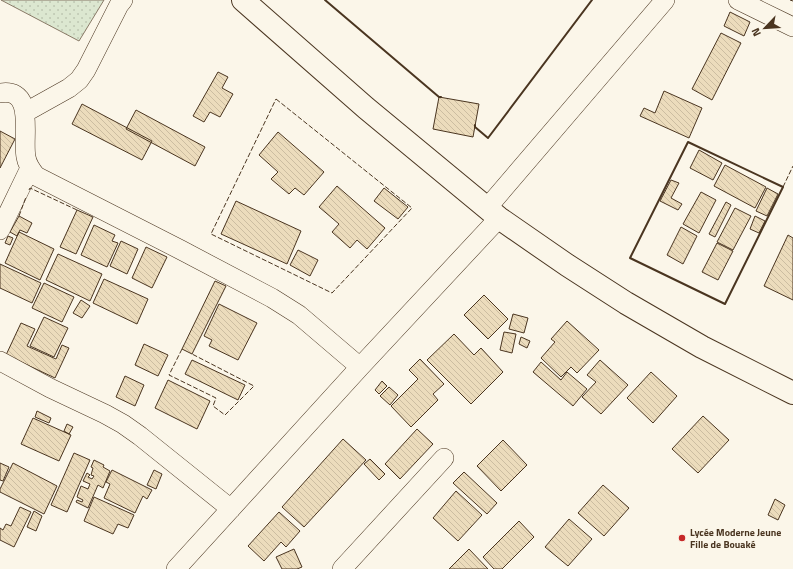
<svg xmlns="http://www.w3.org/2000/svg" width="793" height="569" font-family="'Titillium Web',sans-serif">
	<defs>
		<pattern id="green-dots" width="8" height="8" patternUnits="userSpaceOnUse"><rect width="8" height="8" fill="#dce7d0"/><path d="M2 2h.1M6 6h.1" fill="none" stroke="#bec7b2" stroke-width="1.8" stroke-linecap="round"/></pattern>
		<pattern id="building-back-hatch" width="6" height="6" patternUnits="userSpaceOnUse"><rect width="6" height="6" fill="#ecdcbc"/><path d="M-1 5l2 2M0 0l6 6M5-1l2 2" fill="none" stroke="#ccbda1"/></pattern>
	</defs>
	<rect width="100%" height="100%" fill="#fbf6e9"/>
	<path fill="url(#green-dots)" stroke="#887966" d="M 1,0 L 104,0 L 79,41 Z"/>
	<path fill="url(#building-back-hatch)" stroke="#4a3520" d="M 730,12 L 750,22 L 744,36 L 724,26 Z
		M 721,33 L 741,43 L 712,100 L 692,89 Z
		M 218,72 L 228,77 L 222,88 L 233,94 L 220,117 L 210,112 L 204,122 L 193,116 Z
		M 664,91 L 702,108 L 689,138 L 640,116 L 644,108 L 655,113 Z
		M 439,97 L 479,104 L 473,137 L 433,129 Z
		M 82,104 L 152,141 L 142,160 L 72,124 Z
		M 136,110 L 205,147 L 195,166 L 126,129 Z
		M 0,131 L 15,139 L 0,168 Z
		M 278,132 L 324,172 L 304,195 L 295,188 L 289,194 L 271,179 L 278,172 L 259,155 Z
		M 699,150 L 722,163 L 713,180 L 690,168 Z
		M 725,165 L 766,187 L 755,208 L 714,186 Z
		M 671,180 L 679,183 L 671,198 L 682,204 L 678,210 L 660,201 Z
		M 337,186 L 385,228 L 367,249 L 357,240 L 350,248 L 332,232 L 339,224 L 319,207 Z
		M 384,188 L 408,207 L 398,219 L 374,201 Z
		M 767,188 L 778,194 L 767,216 L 756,211 Z
		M 701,192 L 716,200 L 699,233 L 683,224 Z
		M 236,201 L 301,231 L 287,264 L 221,234 Z
		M 726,202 L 731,205 L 715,237 L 709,234 Z
		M 735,208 L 751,216 L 733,250 L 717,242 Z
		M 77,210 L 93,217 L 76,254 L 60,247 Z
		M 19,216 L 32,223 L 27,233 L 20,230 L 17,236 L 10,232 Z
		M 755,216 L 765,221 L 759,233 L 750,229 Z
		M 94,225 L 115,235 L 112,241 L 118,243 L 107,267 L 81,255 Z
		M 681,227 L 697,236 L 683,264 L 667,255 Z
		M 19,232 L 54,249 L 40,280 L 5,263 Z
		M 788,235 L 793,238 L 793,300 L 764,286 Z
		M 8,236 L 13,238 L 10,245 L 5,243 Z
		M 121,241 L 138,249 L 127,274 L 110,266 Z
		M 717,243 L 733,251 L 718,280 L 702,272 Z
		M 146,247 L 167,257 L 152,288 L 132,278 Z
		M 298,250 L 318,260 L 310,276 L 290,265 Z
		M 58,254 L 102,274 L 90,301 L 46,280 Z
		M 0,264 L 41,283 L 32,303 L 0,288 Z
		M 104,279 L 148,299 L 137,324 L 93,303 Z
		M 215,281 L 226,286 L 192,354 L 182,349 Z
		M 44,283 L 74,297 L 62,322 L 32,308 Z
		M 484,295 L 508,319 L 488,339 L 464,315 Z
		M 81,300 L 90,306 L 82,318 L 73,313 Z
		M 219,304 L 257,323 L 238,360 L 209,346 L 212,340 L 204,336 Z
		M 513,314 L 528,318 L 524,333 L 509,329 Z
		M 44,317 L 68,328 L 54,357 L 30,346 Z
		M 567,321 L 599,350 L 577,373 L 571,367 L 561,377 L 541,358 L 555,342 L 551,339 Z
		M 21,323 L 35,329 L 27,346 L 56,359 L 62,345 L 69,348 L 55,378 L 6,355 Z
		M 504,332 L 516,334 L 512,353 L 500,350 Z
		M 454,334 L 474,355 L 481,348 L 503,372 L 471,404 L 427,360 Z
		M 521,337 L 530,341 L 527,348 L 519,344 Z
		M 144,344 L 168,355 L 158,376 L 135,365 Z
		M 420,359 L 444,384 L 433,394 L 438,400 L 411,427 L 391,406 L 418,379 L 409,370 Z
		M 192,360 L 245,385 L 238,400 L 185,374 Z
		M 600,360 L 628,385 L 601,414 L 582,397 L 596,382 L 587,375 Z
		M 541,362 L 561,380 L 567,372 L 587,389 L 573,406 L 533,372 Z
		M 651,372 L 677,396 L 653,423 L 627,398 Z
		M 125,376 L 144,385 L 135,406 L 116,397 Z
		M 168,380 L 210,401 L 197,429 L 155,408 Z
		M 382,381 L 387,386 L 379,394 L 375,390 Z
		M 389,387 L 398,395 L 390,405 L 380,396 Z
		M 37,411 L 51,418 L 49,423 L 35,417 Z
		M 703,416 L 729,440 L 698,473 L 672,449 Z
		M 33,418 L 71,435 L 59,461 L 21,444 Z
		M 67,424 L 73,427 L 69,434 L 64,431 Z
		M 417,429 L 433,444 L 400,479 L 385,464 Z
		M 343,439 L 366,460 L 304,527 L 282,507 Z
		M 503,440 L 527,465 L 501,491 L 477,466 Z
		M 74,453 L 90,460 L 67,512 L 51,505 Z
		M 370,459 L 385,474 L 379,480 L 364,464 Z
		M 94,460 L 104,465 L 103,467 L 110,471 L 103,488 L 98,485 L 88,508 L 76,502 L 77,500 L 82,502 L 83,500 L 77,497 L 81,486 L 88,489 L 90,484 L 83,481 L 87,473 L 90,475 L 88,477 L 92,479 L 94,476 L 91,475 L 93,468 L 91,467 Z
		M 0,463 L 9,467 L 3,481 L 0,480 Z
		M 13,463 L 57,486 L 44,514 L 0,492 L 0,489 Z
		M 112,470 L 152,490 L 147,499 L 143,496 L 135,513 L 104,498 L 110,484 L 106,482 Z
		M 154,470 L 162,474 L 156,489 L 147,485 Z
		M 464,472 L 497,503 L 487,514 L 453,483 Z
		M 603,485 L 629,508 L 604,536 L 578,513 Z
		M 456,491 L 482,515 L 458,541 L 433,518 Z
		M 94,497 L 134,515 L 128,528 L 118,524 L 113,534 L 84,521 Z
		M 775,499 L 785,505 L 778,520 L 768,515 Z
		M 20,507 L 31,512 L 14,547 L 0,540 L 0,528 L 3,530 L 6,524 L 11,526 Z
		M 34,511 L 42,516 L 36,531 L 27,527 Z
		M 279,512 L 300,531 L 286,547 L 281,542 L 264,561 L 248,546 Z
		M 569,519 L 592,539 L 568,566 L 545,547 Z
		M 519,521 L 534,537 L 502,569 L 494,569 L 483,557 Z
		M 294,549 L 302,567 L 297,569 L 282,569 L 276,557 Z
		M 469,549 L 488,569 L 449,569 Z"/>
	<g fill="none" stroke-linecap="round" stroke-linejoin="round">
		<defs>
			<path id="minor" d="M 738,0 L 793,27
				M 0,93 C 36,87 22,137 26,157 C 27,164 32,171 36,176 L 181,250 L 272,298 L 299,315 L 360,367
				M 26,112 L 69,88 L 79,80 L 86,70 L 119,5 L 123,0
				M 487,208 L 665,0
				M 0,230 L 30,168
				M 0,361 L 50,388 L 105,414 L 123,424 L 140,436 L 231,509
				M 176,569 L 360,367 L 499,218
				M 342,569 L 444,458"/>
			<path id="major" d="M 243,0 L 366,108 L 499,218 L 567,265 L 626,303 L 702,347 L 793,393"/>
		</defs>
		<use href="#minor" stroke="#4a3520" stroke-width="20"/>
		<use href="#major" stroke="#4a3520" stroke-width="24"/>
		<use href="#minor" stroke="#fbf6e9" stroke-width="19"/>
		<use href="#major" stroke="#fbf6e9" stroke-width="22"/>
		<path stroke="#4a3520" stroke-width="1" stroke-dasharray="5 2" stroke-linecap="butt" d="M 790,0 L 793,1
			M 276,99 L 412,208 L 332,293 L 211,234 Z
			M 783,187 L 793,166
			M 29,190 L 30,188 L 77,210
			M 19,216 L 26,197
			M 182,349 L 169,375 L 216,398 L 213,406 L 225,415 L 254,386 L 192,354"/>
		<path stroke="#4a3520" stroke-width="2" d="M 325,0 L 439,97 L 441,97
			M 475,125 L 475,127 L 488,138 L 592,0
			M 688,142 L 783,187 L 725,304 L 630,258 Z"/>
	</g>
	<circle fill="#c62828" stroke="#fbf6e9" stroke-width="1.5" cx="682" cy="538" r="4"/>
	<g text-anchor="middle" stroke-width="3" stroke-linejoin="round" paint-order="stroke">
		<g font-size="10" font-weight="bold" fill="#4a3520" stroke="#fbf6e9" text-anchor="start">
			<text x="690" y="536">Lycée Moderne Jeune<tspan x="690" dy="12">Fille de Bouaké</tspan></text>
		</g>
	</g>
	<g transform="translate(765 28) rotate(245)" stroke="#fbf6e9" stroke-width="3" paint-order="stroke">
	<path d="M0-3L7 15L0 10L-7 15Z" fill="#4a3520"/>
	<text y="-6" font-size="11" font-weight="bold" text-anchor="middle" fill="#4a3520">N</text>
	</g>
</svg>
